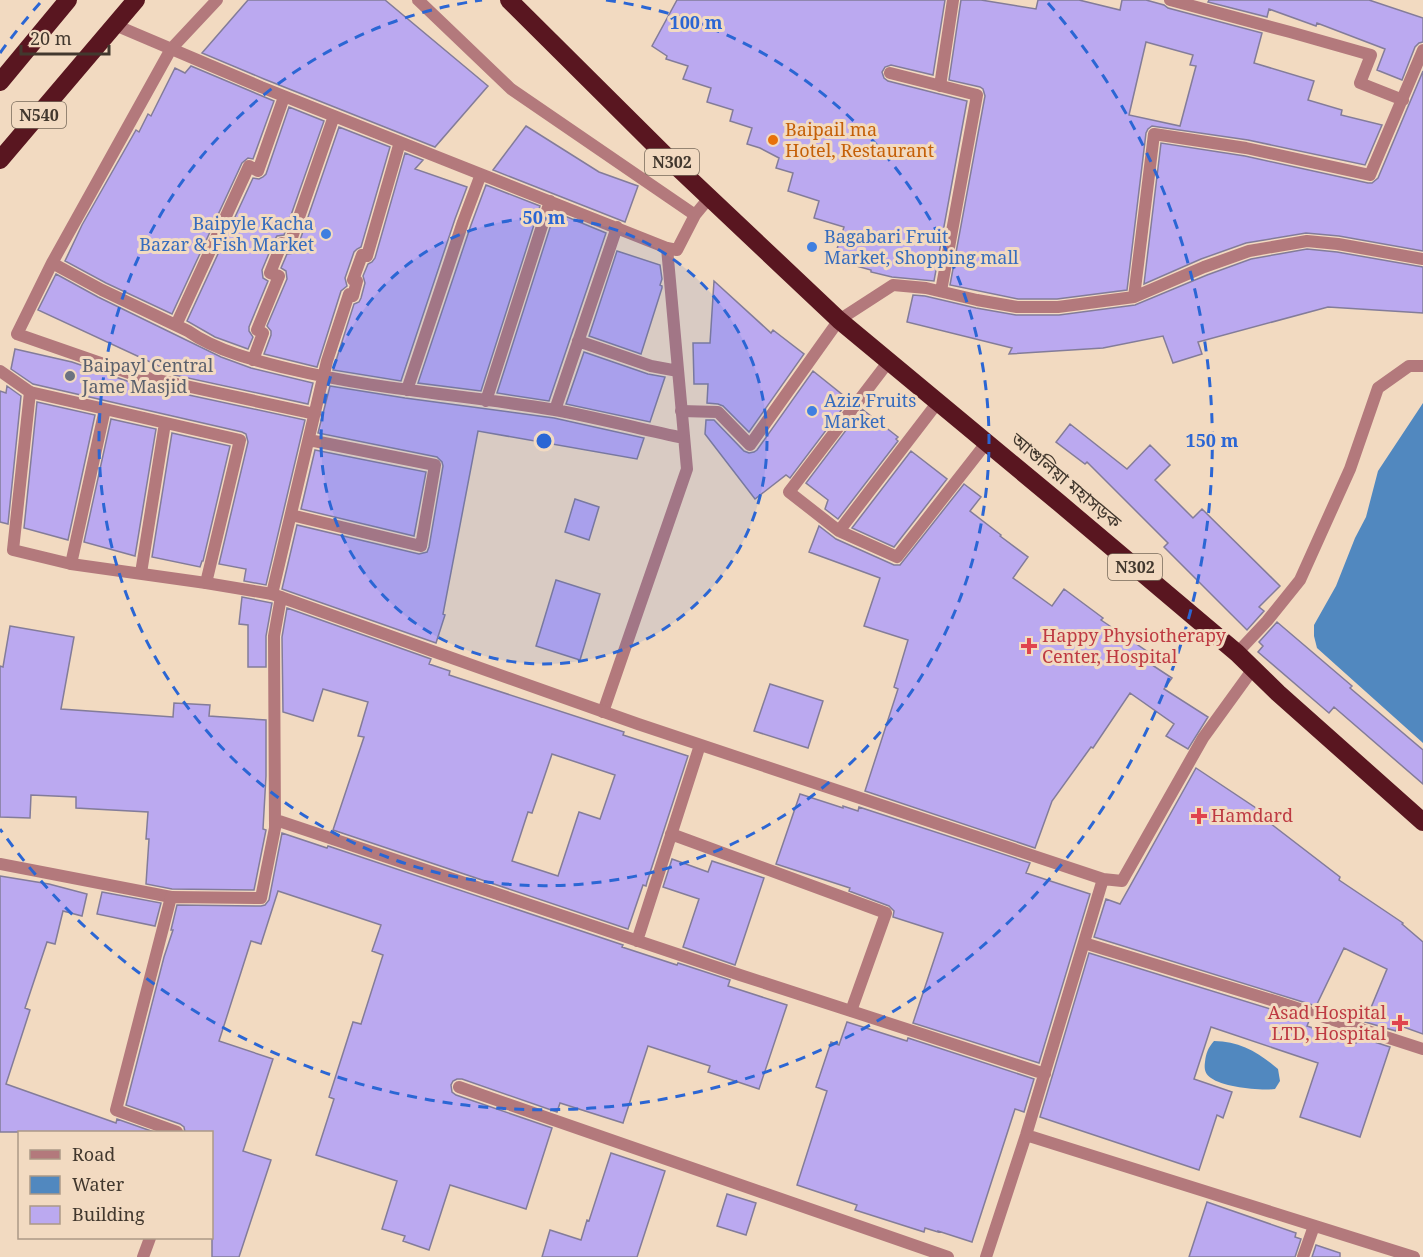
<svg xmlns="http://www.w3.org/2000/svg" width="1423" height="1257" font-family="'Noto Serif','Noto Sans Bengali',serif">
	<rect width="100%" height="100%" fill="#f2dac1"/>
	<path fill="#5188bf" d="M 1423,403 L 1423,743 L 1317,648 L 1314,636 L 1314,625 L 1336,586 L 1355,538 L 1366,517 L 1378,471 Z
		M 1214,1041 C 1240,1041 1259,1053 1278,1069 L 1280,1081 L 1275,1089 C 1260,1091 1223,1087 1211,1078 C 1205,1074 1204,1069 1205,1062 C 1206,1053 1208,1048 1214,1041 Z"/>
	<path fill="#bba9f0" stroke="#837c99" stroke-width="1.5" fill-rule="evenodd" d="M 248,0 L 385,0 L 488,86 L 435,147 L 264,79 L 202,53 Z
		M 677,0 L 945,0 L 933,75 L 891,65 L 885,67 L 882,72 L 884,78 L 888,81 L 967,101 L 934,281 L 892,277 L 871,272 L 871,270 L 849,264 L 851,257 L 836,252 L 844,227 L 814,218 L 819,201 L 788,191 L 793,173 L 776,168 L 779,158 L 760,148 L 747,144 L 752,128 L 730,121 L 733,110 L 707,102 L 711,88 L 683,79 L 688,66 L 666,59 L 667,56 L 652,46 Z
		M 961,0 L 981,0 L 1036,9 L 1038,0 L 1079,0 L 1120,10 L 1122,0 L 1146,0 L 1164,5 L 1168,8 L 1262,33 L 1254,63 L 1314,81 L 1308,100 L 1342,110 L 1341,115 L 1382,125 L 1365,165 L 1248,140 L 1152,126 L 1148,129 L 1146,133 L 1127,290 L 1057,299 L 1018,299 L 950,285 L 985,96 L 983,89 L 980,87 L 949,80 ZM 1146,42 L 1193,55 L 1190,65 L 1196,66 L 1180,126 L 1129,115 Z
		M 1209,0 L 1369,0 L 1423,18 L 1423,42 L 1419,43 L 1415,47 L 1402,80 L 1377,70 L 1385,49 L 1317,23 L 1316,26 L 1269,9 L 1267,17 L 1208,2 Z
		M 191,66 L 274,101 L 253,159 L 248,158 L 242,163 L 172,314 L 106,283 L 65,261 L 82,225 L 136,130 L 139,132 L 148,114 L 151,116 L 175,68 L 185,73 Z
		M 1423,71 L 1423,251 L 1339,236 L 1306,233 L 1246,243 L 1201,259 L 1144,284 L 1161,143 L 1245,156 L 1368,183 L 1372,183 L 1378,178 Z
		M 289,107 L 324,121 L 284,235 L 277,236 L 275,239 L 262,270 L 263,278 L 268,281 L 249,327 L 249,331 L 253,337 L 248,349 L 215,337 L 187,321 L 253,178 L 259,179 L 263,177 L 266,174 Z
		M 526,126 L 599,172 L 638,186 L 625,222 L 493,170 Z
		M 339,127 L 390,147 L 361,247 L 357,249 L 354,252 L 345,278 L 347,286 L 341,291 L 317,367 L 264,354 L 271,335 L 271,331 L 267,326 L 287,279 L 286,271 L 281,268 L 287,254 L 294,253 L 297,249 Z
		M 405,153 L 423,160 L 415,169 L 467,187 L 455,219 L 401,381 L 333,370 L 354,304 L 359,302 L 361,298 L 365,283 L 363,276 L 368,264 L 372,262 L 375,258 Z
		M 486,185 L 540,206 L 481,391 L 418,383 L 471,225 Z
		M 555,212 L 606,233 L 549,401 L 497,393 Z
		M 1307,249 L 1337,252 L 1423,267 L 1423,313 L 1328,307 L 1198,342 L 1202,354 L 1173,363 L 1163,336 L 1103,348 L 1009,354 L 1012,348 L 907,322 L 913,295 L 925,296 L 976,308 L 1016,315 L 1059,315 L 1135,305 L 1207,275 L 1251,259 Z
		M 617,251 L 660,265 L 662,279 L 660,285 L 662,286 L 662,288 L 641,354 L 589,336 Z
		M 56,274 L 98,297 L 221,357 L 251,368 L 313,383 L 308,404 L 174,375 L 174,373 L 38,310 Z
		M 714,281 L 771,333 L 773,330 L 804,354 L 749,432 L 723,406 L 718,404 L 707,403 L 708,384 L 694,384 L 693,343 L 710,343 Z
		M 15,349 L 72,362 L 133,383 L 305,420 L 266,585 L 244,581 L 246,569 L 219,564 L 248,442 L 246,434 L 242,432 L 33,384 L 11,369 Z
		M 584,352 L 648,374 L 665,377 L 650,422 L 566,404 Z
		M 813,371 L 849,400 L 790,478 L 786,475 L 755,499 L 705,434 L 706,420 L 714,420 L 744,451 L 749,453 L 754,452 L 757,450 Z
		M 7,386 L 21,396 L 8,524 L 0,522 L 0,391 L 6,393 Z
		M 330,386 L 405,398 L 554,418 L 644,438 L 637,459 L 478,431 L 443,614 L 445,615 L 436,643 L 282,589 L 297,525 L 419,554 L 427,552 L 429,547 L 443,466 L 442,462 L 437,457 L 318,433 Z
		M 37,402 L 95,415 L 68,540 L 24,528 Z
		M 862,409 L 898,437 L 896,439 L 898,441 L 838,519 L 825,509 L 828,500 L 806,483 Z
		M 111,419 L 156,429 L 135,556 L 84,542 Z
		M 1070,424 L 1127,469 L 1150,445 L 1170,465 L 1155,480 L 1193,518 L 1202,509 L 1280,586 L 1259,607 L 1264,611 L 1247,630 L 1164,547 L 1168,543 L 1087,462 L 1085,464 L 1056,442 Z
		M 172,433 L 230,446 L 203,561 L 202,561 L 200,567 L 152,557 Z
		M 315,450 L 426,472 L 414,536 L 301,509 Z
		M 911,451 L 947,479 L 894,547 L 852,528 Z
		M 964,484 L 981,497 L 970,511 L 1001,535 L 1000,536 L 1028,557 L 1013,578 L 1052,606 L 1064,589 L 1103,618 L 1101,620 L 1154,656 L 1149,663 L 1172,678 L 1164,689 L 1208,717 L 1188,749 L 1166,736 L 1174,724 L 1130,693 L 1093,748 L 1091,747 L 1052,801 L 1035,848 L 865,791 L 898,689 L 894,687 L 908,640 L 864,626 L 880,578 L 809,552 L 819,526 L 836,539 L 894,565 L 900,565 Z
		M 575,499 L 599,507 L 589,540 L 565,532 Z
		M 556,580 L 600,594 L 580,660 L 536,646 Z
		M 242,597 L 272,603 L 266,636 L 266,667 L 248,667 L 248,625 L 239,624 Z
		M 287,608 L 431,659 L 429,664 L 450,671 L 449,675 L 624,732 L 623,735 L 688,756 L 647,882 L 646,886 L 643,885 L 628,929 L 333,830 L 364,737 L 358,736 L 368,702 L 323,689 L 313,721 L 283,712 L 282,637 ZM 552,754 L 615,775 L 600,819 L 579,812 L 558,876 L 512,861 L 528,812 L 532,813 Z
		M 1277,622 L 1352,686 L 1350,688 L 1423,750 L 1423,784 L 1334,707 L 1329,713 L 1258,652 L 1263,646 L 1259,642 Z
		M 10,626 L 74,637 L 61,709 L 173,717 L 174,703 L 210,705 L 209,716 L 266,720 L 266,776 L 263,829 L 266,830 L 254,890 L 172,889 L 146,884 L 149,839 L 146,839 L 148,812 L 76,808 L 76,797 L 31,795 L 30,818 L 0,817 L 0,666 L 3,667 Z
		M 770,684 L 823,701 L 808,748 L 754,731 Z
		M 1196,768 L 1268,816 L 1266,820 L 1340,877 L 1339,880 L 1403,923 L 1402,924 L 1423,942 L 1423,1034 L 1398,1025 L 1396,1031 L 1365,1022 L 1387,969 L 1344,948 L 1316,1006 L 1094,937 L 1106,899 L 1120,904 Z
		M 800,794 L 843,808 L 843,806 L 858,811 L 859,807 L 1030,863 L 1026,873 L 1090,894 L 1039,1063 L 913,1023 L 943,933 L 893,917 L 894,911 L 889,906 L 849,891 L 850,888 L 776,864 Z
		M 282,833 L 327,848 L 328,846 L 623,945 L 622,947 L 677,965 L 678,963 L 730,980 L 728,986 L 787,1005 L 759,1089 L 708,1072 L 710,1066 L 648,1046 L 623,1123 L 560,1103 L 557,1112 L 462,1079 L 457,1079 L 453,1081 L 451,1085 L 452,1092 L 456,1095 L 552,1128 L 526,1209 L 450,1185 L 429,1250 L 403,1241 L 405,1236 L 382,1229 L 397,1181 L 316,1155 L 334,1099 L 329,1097 L 353,1022 L 361,1024 L 383,955 L 372,951 L 381,925 L 278,891 L 261,944 L 251,941 L 219,1041 L 273,1059 L 243,1151 L 271,1160 L 239,1257 L 212,1257 L 212,1132 L 185,1132 L 184,1127 L 180,1124 L 126,1105 L 164,957 L 173,930 L 171,930 L 177,905 L 261,906 L 265,905 L 269,900 Z
		M 672,859 L 708,872 L 712,861 L 764,878 L 735,965 L 683,947 L 699,899 L 663,887 Z
		M 0,876 L 49,884 L 87,894 L 82,916 L 63,911 L 55,944 L 47,942 L 25,1008 L 30,1010 L 6,1084 L 116,1123 L 117,1119 L 154,1132 L 0,1132 Z
		M 102,892 L 161,903 L 155,926 L 97,914 Z
		M 1089,953 L 1309,1021 L 1307,1026 L 1356,1043 L 1359,1037 L 1390,1047 L 1360,1137 L 1300,1117 L 1318,1063 L 1211,1027 L 1194,1079 L 1232,1092 L 1223,1118 L 1217,1115 L 1199,1170 L 1040,1117 Z
		M 847,1022 L 907,1041 L 908,1038 L 1034,1079 L 1024,1112 L 1015,1109 L 972,1242 L 938,1231 L 938,1232 L 925,1228 L 924,1232 L 855,1210 L 857,1205 L 797,1185 L 827,1091 L 816,1087 L 831,1042 L 839,1045 Z
		M 611,1153 L 665,1171 L 637,1257 L 542,1257 L 550,1230 L 581,1240 L 587,1220 L 589,1221 Z
		M 727,1194 L 756,1203 L 746,1235 L 717,1226 Z
		M 1207,1202 L 1296,1233 L 1295,1237 L 1301,1239 L 1295,1257 L 1189,1257 Z
		M 1316,1245 L 1340,1253 L 1340,1257 L 1312,1257 Z"/>
	<g fill="none" stroke-linecap="round" stroke-linejoin="round">
		<path stroke="#b3797c" stroke-width="12" d="M 217,0 L 171,49 L 52,263 L 102,290 L 188,331 C 216,351 257,361 290,369 C 377,390 467,395 555,410 C 598,418 641,429 684,438
			M 418,0 L 511,89 L 695,215
			M 115,25 L 261,87 L 667,248 L 677,250 L 695,215 L 709,198
			M 52,263 L 17,334 L 135,375 L 315,414
			M 176,325 L 249,166 L 258,171 L 284,97
			M 578,341 L 651,366 L 678,371
			M 253,360 L 263,333 L 257,330 L 279,276 L 270,273 L 282,243 L 289,246 L 334,116
			M 407,390 L 463,222 L 481,174
			M 30,392 L 105,409 L 71,564
			M 486,401 L 550,201
			M 105,409 L 240,440 L 206,583
			M 555,410 L 617,227
			M 291,515 L 421,546 L 435,465 L 309,440
			M 141,573 L 165,423
			M 272,594 L 327,361 L 349,294 L 353,296 L 357,281 L 353,280 L 362,255 L 367,256 L 400,142
			M 603,712 L 687,469 L 667,248
			M 0,864 L 171,897"/>
		<path stroke="#b3797c" stroke-width="12" d="M 1170,0 L 1290,32 L 1371,55 L 1360,83 L 1403,100
			M 890,73 L 977,95 L 941,291
			M 940,86 L 953,0
			M 1134,297 L 1154,134 L 1246,148 L 1370,175 L 1423,50
			M 889,361 L 789,492 L 839,531 L 938,402
			M 0,371 L 30,392 L 13,550 L 71,564 L 206,583 L 272,594 L 638,724 L 1103,879 L 1026,1135 L 986,1257
			M 681,411 L 718,412 L 750,445 L 839,320 L 893,285 L 926,288 L 977,300 L 1017,307 L 1058,307 L 1134,297 L 1204,267 L 1249,251 L 1307,241 L 1338,244 L 1423,259
			M 839,531 L 897,557 L 987,442
			M 1237,653 L 1267,621 L 1300,580 L 1350,469 L 1378,388 L 1409,366 L 1423,366
			M 276,820 L 740,975 L 1045,1074
			M 671,834 L 886,913 L 851,1011
			M 1103,879 L 1122,881 L 1203,738 L 1253,669
			M 637,941 L 700,745
			M 1084,943 L 1278,1002 L 1423,1049
			M 459,1087 L 948,1257
			M 177,1132 L 116,1110 L 171,897 L 261,898 L 275,828 L 274,636 L 281,597
			M 1026,1135 L 1414,1257
			M 143,1257 L 150,1238
			M 1303,1257 L 1314,1226"/>
		<path stroke="#591620" stroke-width="18" d="M 509,0 L 677,167 L 839,320 L 1057,501 L 1237,653 L 1278,693 L 1423,822
			M 0,82 L 68,0
			M 0,160 L 136,0"/>
	</g>
	<circle cx="544" cy="441" r="223" fill="#2b66d4" fill-opacity=".12"/>
	<g fill="none" stroke="#2b66d4" stroke-width="3" stroke-dasharray="10 8">
		<circle cx="544" cy="441" r="223"/>
		<path d="M606 0A445 445 0 1 1 482 0"/>
		<path d="M0 53A668 668 0 0 1 40 3M1048 3A668 668 0 1 1 0 829"/>
	</g>
	<circle fill="#e8710a" stroke="#f2dac1" stroke-width="2" cx="773" cy="140" r="6"/>
	<g fill="#3f7fe0" stroke="#f2dac1" stroke-width="2">
		<circle cx="326" cy="234" r="6"/>
		<circle cx="812" cy="247" r="6"/>
		<circle cx="812" cy="411" r="6"/>
	</g>
	<circle fill="#6b7280" stroke="#f2dac1" stroke-width="2" cx="70" cy="376" r="6"/>
	<g fill="#e0444e" stroke="#f2dac1" stroke-width="2">
		<path d="M1026 637h6v6h6v6h-6v6h-6v-6h-6v-6h6z"/>
		<path d="M1196 807h6v6h6v6h-6v6h-6v-6h-6v-6h6z"/>
		<path d="M1397 1014h6v6h6v6h-6v6h-6v-6h-6v-6h6z"/>
	</g>
	<g text-anchor="middle" stroke-width="6" stroke-linejoin="round" paint-order="stroke">
		<g fill="#f2dac1" stroke="#77695a" stroke-width="1.5">
			<rect x="12" y="102" width="54" height="26" rx="4.5"/>
			<rect x="645" y="149" width="54" height="26" rx="4.5"/>
			<rect x="1108" y="554" width="54" height="26" rx="4.5"/>
		</g>
		<g font-size="16" font-weight="bold" fill="#42382e">
			<text x="39" y="121">N540</text>
			<text x="672" y="168">N302</text>
			<text x="1135" y="573">N302</text>
		</g>
		<g font-size="18" fill="#c56008" stroke="#f2dac1" text-anchor="start">
			<text x="785" y="136">Baipail ma<tspan x="785" dy="21">Hotel, Restaurant</tspan></text>
		</g>
		<g font-size="18" fill="#366cbe" stroke="#f2dac1" text-anchor="start">
			<text x="314" y="230" text-anchor="end">Baipyle Kacha<tspan x="314" dy="21">Bazar &amp; Fish Market</tspan></text>
			<text x="824" y="243">Bagabari Fruit<tspan x="824" dy="21">Market, Shopping mall</tspan></text>
			<text x="824" y="407">Aziz Fruits<tspan x="824" dy="21">Market</tspan></text>
		</g>
		<g font-size="18" fill="#5b616d" stroke="#f2dac1" text-anchor="start">
			<text x="82" y="372">Baipayl Central<tspan x="82" dy="21">Jame Masjid</tspan></text>
		</g>
		<g font-size="18" fill="#42382e" stroke="#f2dac1">
			<text transform="translate(1066 481) rotate(40)" y="6">আশুলিয়া মহাসড়ক</text>
		</g>
		<g font-size="18" fill="#be3a42" stroke="#f2dac1" text-anchor="start">
			<text x="1042" y="642">Happy Physiotherapy<tspan x="1042" dy="21">Center, Hospital</tspan></text>
			<text x="1211" y="822">Hamdard</text>
			<text x="1386" y="1019" text-anchor="end">Asad Hospital<tspan x="1386" dy="21">LTD, Hospital</tspan></text>
		</g>
	</g>
	<circle cx="544" cy="441" r="9" fill="#2b66d4" stroke="#f2dac1" stroke-width="3"/>
	<g font-size="18" text-anchor="middle" font-weight="bold" fill="#2b66d4" stroke="#f2dac1" stroke-width="6" stroke-linejoin="round" paint-order="stroke">
		<text x="696" y="29">100 m</text>
		<text x="544" y="224">50 m</text>
		<text x="1212" y="447">150 m</text>
	</g>
	<rect x="18" y="1131" width="195" height="108" fill="#f2dac1" stroke="#ac9986" stroke-width="1.5"/>
	<rect x="30" y="1150" width="30" height="9" fill="#b3797c" stroke="#ac9986" stroke-width="1.5"/>
	<text x="72" y="1161" font-size="18" fill="#42382e">Road</text>
	<rect x="30" y="1176" width="30" height="18" fill="#5188bf" stroke="#ac9986" stroke-width="1.5"/>
	<text x="72" y="1191" font-size="18" fill="#42382e">Water</text>
	<rect x="30" y="1206" width="30" height="18" fill="#bba9f0" stroke="#ac9986" stroke-width="1.5"/>
	<text x="72" y="1221" font-size="18" fill="#42382e">Building</text>
	<path d="M21 45v9h88v-9" fill="none" stroke="#42382e" stroke-width="3"/>
	<text x="30" y="45" font-size="18" fill="#42382e" stroke="#f2dac1" stroke-width="4.5" paint-order="stroke">20 m</text>
</svg>
